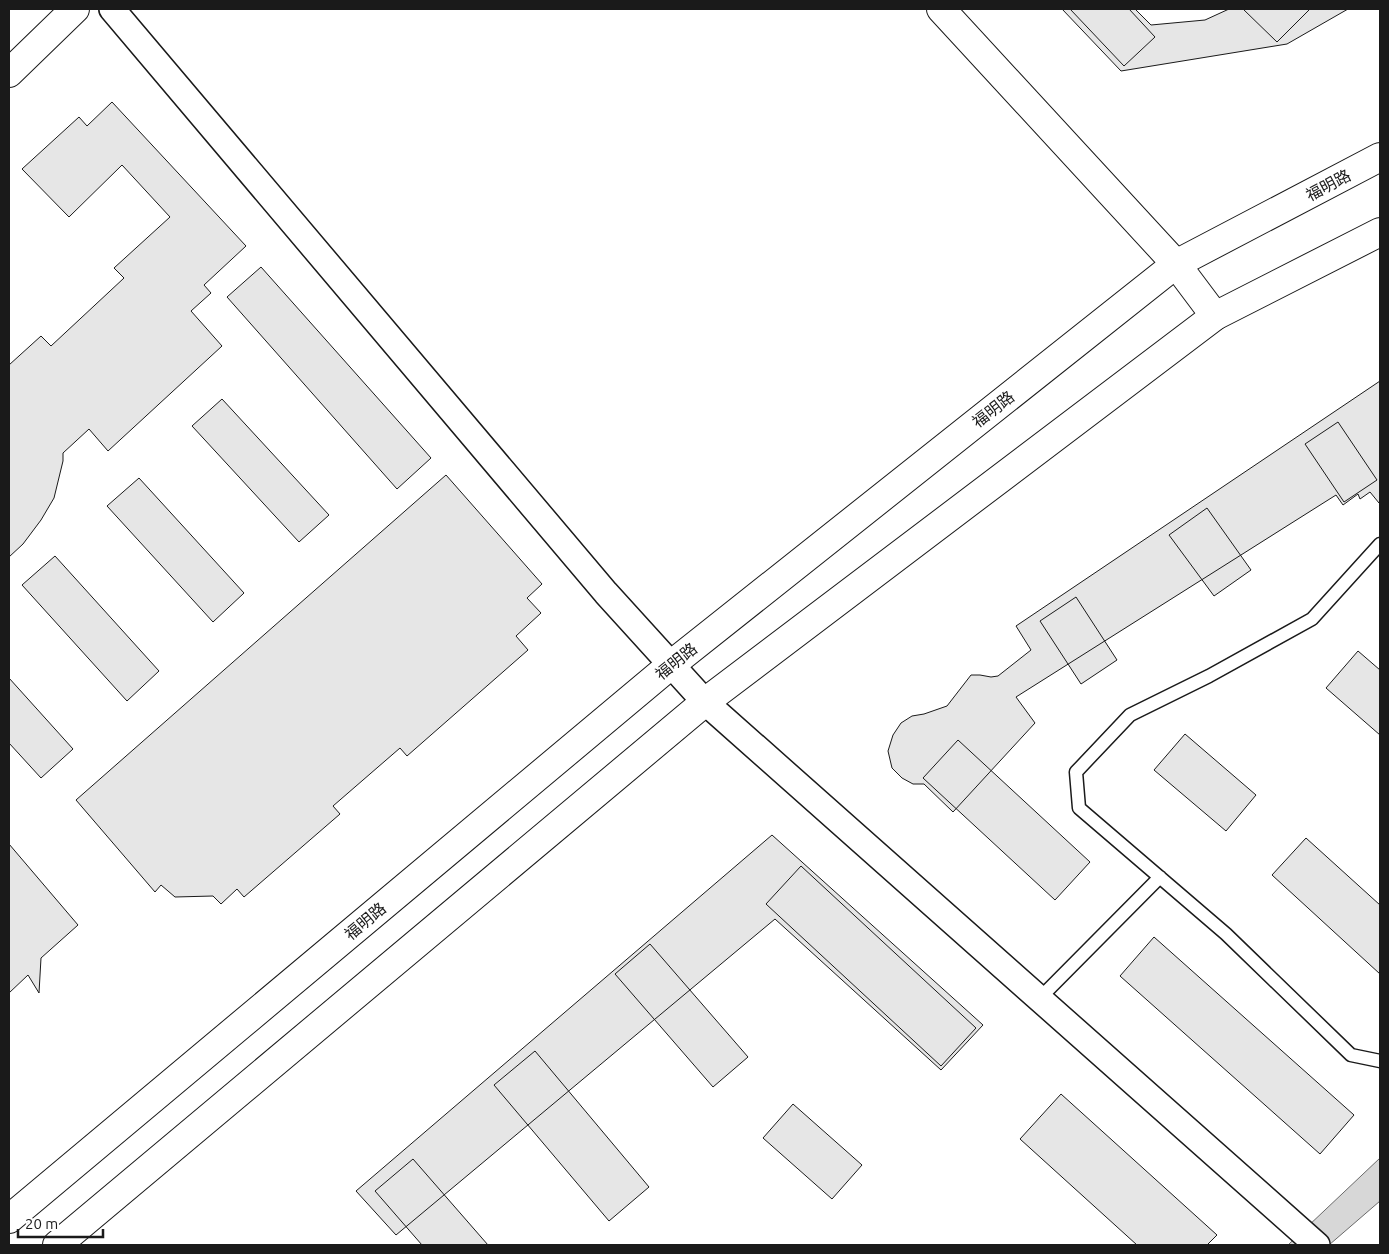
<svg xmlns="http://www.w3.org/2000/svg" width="1389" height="1254" font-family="Ubuntu,'Noto Sans SC',sans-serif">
	<rect width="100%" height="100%" fill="#fff"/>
	<path fill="#d7d7d7" stroke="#6a6a6a" d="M 1380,1158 L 1380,1201 L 1329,1245 L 1288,1245 Z"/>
	<path fill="#e6e6e6" stroke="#1a1a1a" d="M 1062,9 L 1135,9 L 1151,25 L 1205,20 L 1229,9 L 1348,9 L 1287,44 L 1121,71 Z
		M 1070,9 L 1129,9 L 1155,37 L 1124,66 Z
		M 1243,9 L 1308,9 L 1309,10 L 1277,42 Z
		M 112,102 L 246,246 L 204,285 L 211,293 L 191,311 L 222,346 L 108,451 L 89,429 L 63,453 L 63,461 L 54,498 L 41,520 L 23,544 L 9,557 L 9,365 L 41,336 L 51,346 L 124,278 L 114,268 L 170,217 L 122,165 L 69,217 L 22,169 L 79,117 L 87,126 Z
		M 261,267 L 431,458 L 397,489 L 227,297 Z
		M 1380,381 L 1380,502 L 1379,503 L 1370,492 L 1360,499 L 1358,494 L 1343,505 L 1336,495 L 1016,697 L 1035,723 L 953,812 L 924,784 L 913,784 L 902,778 L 892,768 L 888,751 L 893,735 L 901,723 L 912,716 L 924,714 L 947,706 L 971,675 L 980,675 L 991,677 L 998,676 L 1031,650 L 1016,626 Z
		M 222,399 L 329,515 L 299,542 L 192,426 Z
		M 1338,422 L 1377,480 L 1344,502 L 1305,444 Z
		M 446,475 L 542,584 L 527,598 L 541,613 L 516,636 L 528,650 L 407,756 L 400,748 L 333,806 L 340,814 L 244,897 L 237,889 L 221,904 L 213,896 L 175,897 L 161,885 L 155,892 L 76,800 Z
		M 139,478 L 244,593 L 213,622 L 107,506 Z
		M 1207,508 L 1251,570 L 1214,596 L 1169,535 Z
		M 55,556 L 159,671 L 127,701 L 22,585 Z
		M 1076,597 L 1117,660 L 1081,684 L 1040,621 Z
		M 1358,651 L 1380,670 L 1380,735 L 1326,688 Z
		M 9,678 L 73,749 L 41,778 L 9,743 Z
		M 1185,734 L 1256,795 L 1226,831 L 1154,770 Z
		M 958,740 L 1090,862 L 1055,900 L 923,778 Z
		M 772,835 L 983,1025 L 941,1070 L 775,919 L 396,1235 L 356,1191 Z
		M 1306,838 L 1380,905 L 1380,974 L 1272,875 Z
		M 9,844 L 78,925 L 41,958 L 39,993 L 28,975 L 9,993 Z
		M 801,866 L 976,1028 L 941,1066 L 766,904 Z
		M 1154,937 L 1354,1115 L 1320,1154 L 1120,976 Z
		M 650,944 L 748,1057 L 713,1087 L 615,974 Z
		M 535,1051 L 649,1187 L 609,1221 L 494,1085 Z
		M 1061,1094 L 1217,1235 L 1207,1245 L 1137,1245 L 1020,1139 Z
		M 793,1104 L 862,1165 L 832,1199 L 763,1138 Z
		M 413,1159 L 488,1245 L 422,1245 L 375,1191 Z"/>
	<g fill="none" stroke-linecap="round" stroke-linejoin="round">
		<defs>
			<path id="service" d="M 1380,544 L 1312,619 L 1209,676 L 1130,715 L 1076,772 L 1079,808 L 1226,934 L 1351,1055 L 1380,1061
				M 1039,999 L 1160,877"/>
			<path id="minor" d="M 112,9 L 606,593 L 705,702 L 1317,1245"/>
			<path id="tertiary" d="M 941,9 L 1176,264 L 1215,316
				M 9,73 L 75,9"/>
			<path id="primary" d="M 9,1219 L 672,664 L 1176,264 L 1380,157
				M 57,1245 L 705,702 L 1215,316 L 1380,232"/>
		</defs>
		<use href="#service" stroke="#1a1a1a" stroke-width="15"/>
		<use href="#minor" stroke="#1a1a1a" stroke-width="28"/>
		<use href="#tertiary" stroke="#1a1a1a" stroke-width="30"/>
		<use href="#primary" stroke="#1a1a1a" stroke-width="30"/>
		<use href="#service" stroke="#fff" stroke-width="12"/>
		<use href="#minor" stroke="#fff" stroke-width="25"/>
		<use href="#tertiary" stroke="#fff" stroke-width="28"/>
		<use href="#primary" stroke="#fff" stroke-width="28"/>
	</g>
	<g text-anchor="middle" stroke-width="4" stroke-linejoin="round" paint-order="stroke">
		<g font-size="16" fill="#1a1a1a" stroke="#fff">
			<text transform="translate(1328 185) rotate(-28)" y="6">福明路</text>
			<text transform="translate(993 409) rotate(-38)" y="6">福明路</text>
			<text transform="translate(676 661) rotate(-39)" y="6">福明路</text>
			<text transform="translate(365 921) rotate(-40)" y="6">福明路</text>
		</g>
	</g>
	<rect width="1389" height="1254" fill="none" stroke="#1a1a1a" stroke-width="20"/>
	<path d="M18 1229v8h85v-8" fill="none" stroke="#1a1a1a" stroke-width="2.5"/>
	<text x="25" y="1229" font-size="15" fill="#1a1a1a" stroke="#ffffff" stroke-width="4" paint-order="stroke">20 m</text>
</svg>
